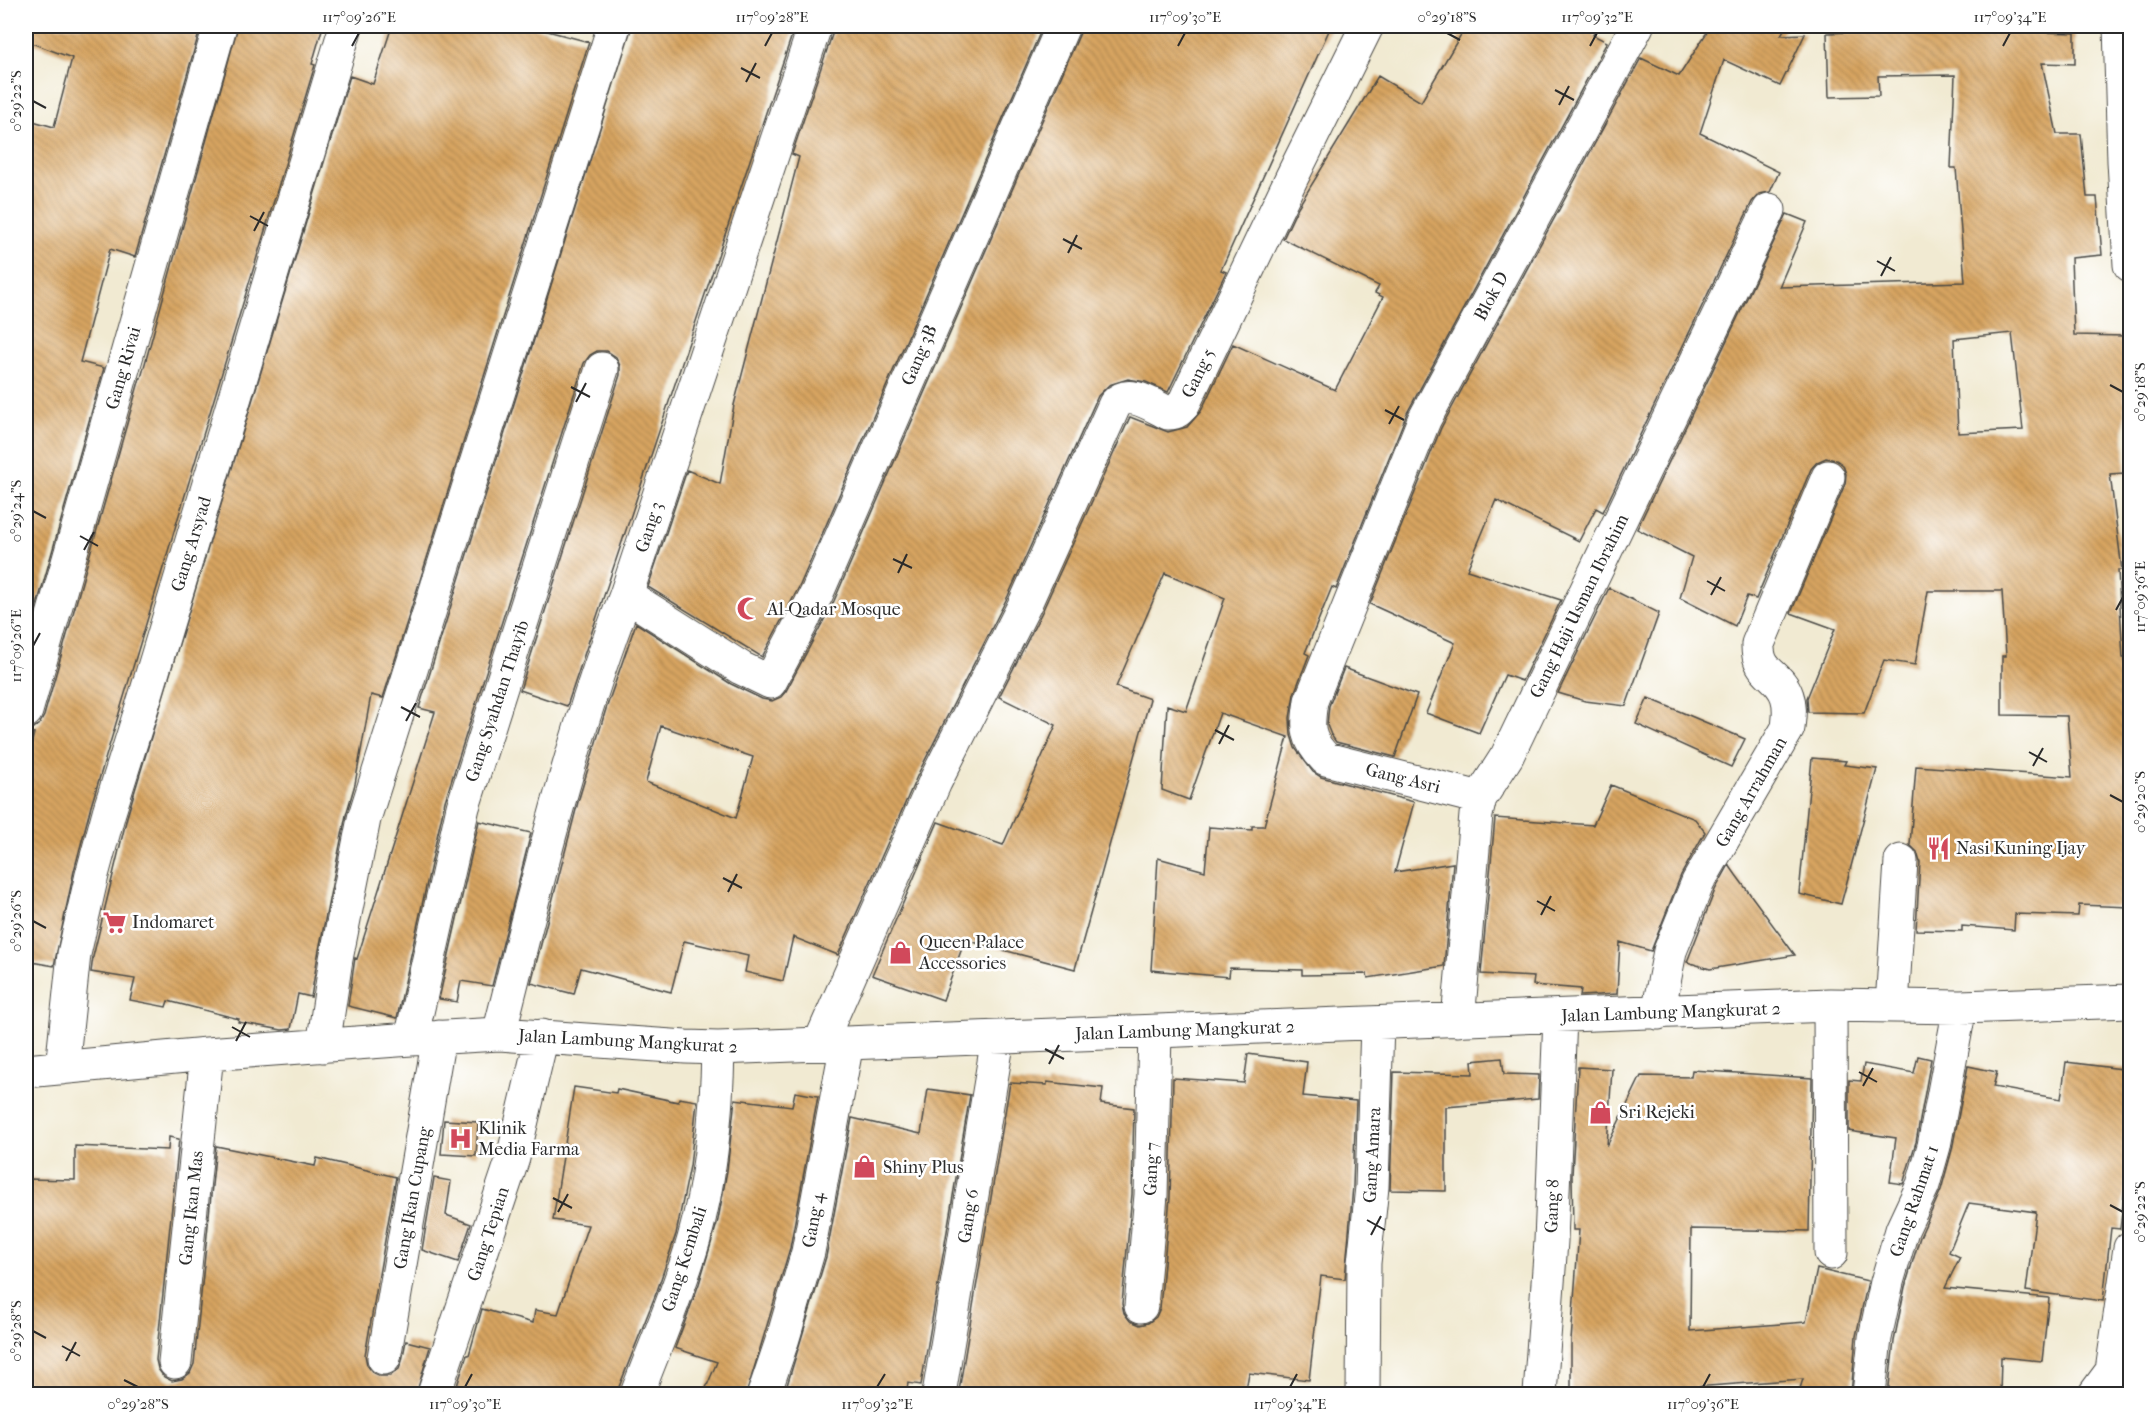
<svg xmlns="http://www.w3.org/2000/svg" width="2156" height="1420" font-family="'IM FELL French Canon',serif">
	<defs>
		<pattern id="building-back-hatch" width="6" height="6" patternUnits="userSpaceOnUse" patternTransform="scale(1.5)"><rect width="6" height="6" fill="#d7a460"/><path d="M-1 5l2 2M0 0l6 6M5-1l2 2" fill="none" stroke="#af864f"/></pattern>
	</defs>
	<rect width="100%" height="100%" fill="#fff"/>
	<filter id="ink" filterUnits="userSpaceOnUse"><feTurbulence type="fractalNoise" baseFrequency=".0167" numOctaves="2"/><feDisplacementMap in="SourceGraphic" scale="12" xChannelSelector="R" yChannelSelector="G"/><feConvolveMatrix kernelMatrix="1 2 1 2 8 2 1 2 1" color-interpolation-filters="sRGB"/></filter>
	<filter id="wash" filterUnits="userSpaceOnUse"><feTurbulence type="fractalNoise" baseFrequency=".008" numOctaves="4" result="noise"/><feDisplacementMap in="SourceGraphic" scale="24" xChannelSelector="R" yChannelSelector="G"/><feGaussianBlur stdDeviation="1.35" result="paint"/><feColorMatrix in="noise" values="0 0 0 0 0 0 0 0 0 0 0 0 0 0 0 0 0 1.4 0 .05"/><feComposite in="paint" operator="in"/></filter>
	<g filter="url(#wash)">
		<rect width="100%" height="100%" fill="#f1ead2"/>
		<g id="blocks">
			<path fill="url(#building-back-hatch)" fill-rule="evenodd" d="M 26,26 L 201,26 L 135,257 L 110,249 L 80,362 L 104,368 L 26,644 L 26,119 L 54,127 L 72,58 L 26,41 Z
				M 238,26 L 323,26 L 312,64 L 315,65 L 91,806 L 74,871 L 54,966 L 26,961 L 26,767 L 34,733 L 26,732 L 26,729 L 31,729 L 39,725 L 44,716 L 140,378 L 141,378 Z
				M 392,26 L 529,26 L 589,42 L 383,698 L 371,695 L 355,784 L 346,815 L 318,955 L 311,997 L 298,994 L 291,1029 L 282,1030 L 238,1022 L 239,1019 L 168,1001 L 166,1007 L 130,1000 L 135,979 L 91,972 L 93,957 L 127,817 L 350,76 L 373,84 Z
				M 632,26 L 795,26 L 567,706 L 520,690 L 620,375 L 620,366 L 616,357 L 607,351 L 597,351 L 590,355 L 584,363 L 445,801 L 397,1018 L 348,1006 L 355,958 L 357,959 L 435,712 L 419,708 Z
				M 833,26 L 1043,26 L 800,585 L 762,657 L 648,587 L 687,470 L 720,484 L 734,405 L 799,157 L 792,154 L 833,32 Z
				M 1081,26 L 1331,26 L 1221,270 L 1226,272 L 1168,392 L 1146,382 L 1128,379 L 1109,385 L 1098,396 L 1008,596 L 918,774 L 838,955 L 793,937 L 783,981 L 745,972 L 748,956 L 684,941 L 671,992 L 581,968 L 574,994 L 531,983 L 578,802 L 606,709 L 636,623 L 731,684 L 762,699 L 772,701 L 781,697 L 786,691 L 834,601 L 1080,33 ZM 661,726 L 753,757 L 736,818 L 646,782 Z
				M 1466,26 L 1597,26 L 1593,35 L 1607,42 L 1407,413 L 1336,589 L 1332,587 L 1305,653 L 1309,655 L 1294,694 L 1290,718 L 1291,735 L 1295,748 L 1313,772 L 1321,777 L 1414,802 L 1395,872 L 1453,863 L 1444,966 L 1368,978 L 1367,974 L 1302,975 L 1302,970 L 1230,968 L 1229,977 L 1151,970 L 1158,858 L 1205,871 L 1209,827 L 1252,830 L 1252,826 L 1264,826 L 1288,737 L 1220,713 L 1189,800 L 1162,790 L 1167,705 L 1186,711 L 1225,598 L 1165,573 L 1116,687 L 1150,699 L 1075,969 L 965,940 L 943,1000 L 872,975 L 938,822 L 1003,845 L 1056,725 L 999,697 L 1042,612 L 1130,417 L 1168,432 L 1187,427 L 1201,411 L 1233,344 L 1335,390 L 1383,297 L 1375,293 L 1379,286 L 1283,239 L 1298,207 L 1378,76 L 1421,102 Z
				M 1711,26 L 1786,26 L 1781,35 L 1805,34 L 1780,86 L 1724,60 L 1700,133 L 1779,172 L 1770,192 L 1759,194 L 1752,202 L 1603,512 L 1596,508 L 1579,541 L 1496,500 L 1467,570 L 1561,600 L 1522,681 L 1505,675 L 1479,733 L 1426,713 L 1455,643 L 1370,604 L 1441,428 L 1641,58 L 1679,76 Z
				M 1926,26 L 1988,26 L 1989,31 L 2075,33 L 2075,64 L 2042,63 L 2057,134 L 2081,134 L 2087,197 L 2097,197 L 2102,255 L 2071,258 L 2074,335 L 2126,336 L 2124,440 L 2125,473 L 2110,474 L 2122,570 L 2118,570 L 2123,658 L 2125,658 L 2124,726 L 2130,726 L 2130,907 L 2079,905 L 2078,916 L 2015,914 L 2014,930 L 1962,926 L 1962,931 L 1916,930 L 1920,862 L 1917,852 L 1910,845 L 1916,766 L 2072,777 L 2067,716 L 2002,715 L 2002,656 L 2006,656 L 2002,591 L 1928,591 L 1915,665 L 1884,660 L 1864,713 L 1808,712 L 1807,698 L 1835,629 L 1791,613 L 1845,484 L 1846,474 L 1843,465 L 1836,460 L 1826,458 L 1817,462 L 1811,469 L 1756,599 L 1747,596 L 1735,626 L 1680,598 L 1692,557 L 1637,529 L 1787,214 L 1807,222 L 1779,287 L 1965,282 L 1956,168 L 1951,168 L 1955,75 L 1878,76 L 1879,96 L 1829,97 L 1827,33 L 1926,29 ZM 2012,333 L 2023,430 L 1958,433 L 1954,339 Z
				M 1609,588 L 1659,613 L 1626,706 L 1585,701 L 1558,693 Z
				M 1344,668 L 1417,695 L 1395,757 L 1336,742 L 1331,735 L 1327,725 L 1329,706 Z
				M 1648,698 L 1745,739 L 1731,767 L 1636,724 Z
				M 1812,758 L 1846,761 L 1844,765 L 1877,769 L 1841,904 L 1799,894 Z
				M 1611,785 L 1695,819 L 1705,832 L 1681,875 L 1651,951 L 1620,942 L 1617,994 L 1580,996 L 1581,989 L 1533,985 L 1534,977 L 1481,974 L 1495,818 L 1593,825 Z
				M 479,821 L 531,833 L 492,986 L 461,981 L 457,1002 L 439,999 Z
				M 1729,865 L 1736,875 L 1795,955 L 1710,969 L 1687,962 L 1715,890 Z
				M 1248,1054 L 1307,1062 L 1303,1096 L 1356,1101 L 1353,1186 L 1345,1279 L 1321,1276 L 1309,1380 L 1249,1373 L 1245,1395 L 967,1395 L 968,1392 L 959,1391 L 1010,1083 L 1047,1085 L 1047,1082 L 1103,1088 L 1101,1104 L 1134,1108 L 1132,1194 L 1122,1304 L 1124,1313 L 1130,1321 L 1140,1325 L 1148,1323 L 1156,1317 L 1160,1308 L 1170,1197 L 1173,1078 L 1244,1083 Z
				M 1918,1056 L 1931,1059 L 1916,1142 L 1903,1184 L 1890,1182 L 1896,1138 L 1849,1131 L 1849,1080 L 1861,1081 L 1864,1064 L 1914,1073 Z
				M 1502,1058 L 1504,1074 L 1539,1075 L 1538,1099 L 1446,1107 L 1446,1191 L 1390,1190 L 1394,1072 L 1473,1074 L 1472,1061 Z
				M 2066,1062 L 2130,1070 L 2130,1146 L 2120,1229 L 2111,1228 L 2103,1301 L 2026,1291 L 2036,1212 L 1969,1203 L 1949,1252 L 1960,1257 L 1945,1288 L 2049,1298 L 2042,1361 L 2001,1357 L 2000,1395 L 1888,1395 L 1894,1341 L 1905,1287 L 1920,1237 L 1941,1190 L 1952,1150 L 1968,1066 L 1997,1072 L 1993,1087 L 2061,1099 Z
				M 1578,1067 L 1612,1069 L 1607,1146 L 1641,1076 L 1691,1077 L 1692,1070 L 1812,1078 L 1809,1231 L 1691,1229 L 1690,1331 L 1806,1322 L 1817,1269 L 1868,1281 L 1856,1336 L 1851,1395 L 1798,1395 L 1803,1379 L 1695,1387 L 1695,1392 L 1641,1392 L 1640,1395 L 1571,1395 L 1571,1341 L 1579,1230 L 1573,1230 L 1572,1175 Z
				M 574,1087 L 616,1093 L 617,1089 L 678,1102 L 679,1098 L 697,1101 L 690,1166 L 676,1234 L 657,1291 L 619,1387 L 619,1395 L 454,1395 L 467,1355 L 469,1355 L 482,1309 L 533,1323 L 535,1310 L 558,1314 L 588,1225 L 553,1220 Z
				M 928,1089 L 970,1095 L 921,1385 L 908,1383 L 906,1395 L 793,1395 L 785,1392 L 826,1257 L 852,1118 L 921,1134 Z
				M 795,1092 L 818,1096 L 790,1248 L 765,1332 L 746,1395 L 703,1395 L 717,1362 L 675,1348 L 699,1284 L 718,1220 L 727,1171 L 735,1099 L 792,1106 Z
				M 444,1120 L 478,1122 L 476,1156 L 441,1154 Z
				M 169,1137 L 179,1139 L 156,1360 L 158,1369 L 164,1377 L 172,1381 L 182,1379 L 190,1373 L 194,1364 L 216,1146 L 315,1166 L 317,1158 L 396,1177 L 365,1355 L 367,1365 L 373,1373 L 380,1376 L 390,1376 L 399,1369 L 402,1361 L 406,1341 L 430,1347 L 416,1395 L 26,1395 L 26,1179 L 75,1180 L 75,1146 L 168,1150 Z
				M 434,1178 L 451,1181 L 446,1215 L 471,1224 L 458,1262 L 422,1250 Z"/>
		</g>
	</g>
	<g filter="url(#ink)">
		<use href="#blocks" fill-opacity="0" stroke="#494844" stroke-width="1.5"/>
		<g fill="none" stroke-linecap="round" stroke-linejoin="round">
			<defs>
				<path id="minor" d="M 2120,26 L 2124,161 L 2130,265
					M 626,595 L 741,668 L 770,682 L 817,593 L 1063,26
					M 26,711 L 220,26
					M 1480,798 L 1326,759 C 1306,739 1307,728 1311,701 L 1424,420 L 1637,26
					M 1830,1005 L 1831,1253
					M 1892,1006 L 1901,861
					M 1658,1013 L 1670,951 L 1698,882 L 1788,728 C 1789,717 1791,707 1787,696 C 1779,672 1757,675 1758,644 L 1828,477
					M 1458,1020 L 1476,815 L 1480,798 L 1507,756 L 1769,210
					M 499,1034 C 536,887 571,737 626,595 L 815,26
					M 411,1039 L 463,807 L 602,369
					M 820,1043 L 935,782 L 1025,604 L 1115,404 C 1129,388 1153,406 1168,413 C 1177,413 1179,410 1184,403 L 1292,177 L 1367,26
					M 323,1046 L 336,959 L 364,819 L 614,26
					M 62,1068 L 74,954 L 92,875 L 109,812 L 147,691 L 346,26
					M 26,1071 L 207,1054 L 411,1039 L 499,1034 L 686,1047 L 718,1048 L 1830,1005 L 1960,1007 L 2130,1001
					M 1141,1306 L 1151,1195 L 1155,1032
					M 384,1358 L 439,1037
					M 175,1362 L 207,1054
					M 434,1394 L 513,1158 L 542,1036
					M 637,1394 C 656,1343 679,1292 694,1239 C 711,1178 717,1111 718,1048
					M 764,1394 L 783,1338 L 808,1252 L 847,1043
					M 939,1394 L 998,1038
					M 1363,1394 L 1364,1263 L 1372,1187 L 1377,1023
					M 1540,1394 L 1551,1241 L 1560,1017
					M 1869,1394 L 1875,1338 L 1887,1282 L 1902,1230 L 1923,1185 L 1934,1146 L 1960,1007
					M 2095,1394 L 2112,1371 L 2130,1248"/>
			</defs>
			<use href="#minor" stroke="#494844" stroke-width="35"/>
			<use href="#minor" stroke="#fff" stroke-width="33"/>
		</g>
	</g>
	<path fill="none" stroke="#2b2b2b" stroke-width="2" d="M 1447,33 L 1460,40M 352,46 L 359,33M 765,46 L 772,33M 1178,46 L 1185,33M 1590,46 L 1597,33M 2003,46 L 2010,33M 741,68 L 760,78M 746,82 L 756,63M 1555,90 L 1574,100M 33,101 L 46,108M 1559,105 L 1569,86M 250,216 L 268,226M 254,231 L 264,212M 1063,239 L 1082,249M 1068,253 L 1077,235M 1877,261 L 1895,271M 1881,276 L 1891,257M 2110,385 L 2123,392M 571,387 L 590,397M 576,402 L 586,383M 1385,410 L 1404,420M 1389,424 L 1399,406M 33,511 L 46,518M 80,536 L 98,546M 84,550 L 94,532M 893,559 L 912,568M 898,573 L 907,554M 1707,581 L 1725,591M 1711,595 L 1721,577M 2116,610 L 2123,597M 33,646 L 40,633M 401,707 L 420,717M 406,721 L 416,703M 1215,730 L 1234,740M 1219,744 L 1229,725M 2029,752 L 2047,762M 2033,766 L 2043,748M 2110,795 L 2123,802M 723,878 L 742,888M 728,892 L 737,874M 1537,901 L 1555,911M 1541,915 L 1551,896M 33,921 L 46,928M 232,1027 L 250,1037M 236,1041 L 246,1022M 1045,1049 L 1064,1059M 1049,1064 L 1059,1045M 1859,1072 L 1877,1082M 1863,1086 L 1873,1068M 553,1198 L 572,1208M 2110,1205 L 2123,1212M 558,1212 L 568,1194M 1367,1220 L 1385,1230M 1371,1235 L 1381,1216M 33,1331 L 46,1338M 62,1346 L 80,1356M 66,1361 L 76,1342M 124,1380 L 138,1387M 465,1387 L 472,1374M 877,1387 L 885,1374M 1290,1387 L 1297,1374M 1703,1387 L 1710,1374"/>
	<defs>
		<symbol id="mosque-bare" viewBox="-9 -9 18 18"><path d="M3.5-4.9A6 6 0 1 0 3.5 4.9A5 5 0 1 1 3.5-4.9Z" fill="#d1495b" stroke="#fff" stroke-width="2.5" paint-order="stroke"/></symbol>
		<symbol id="restaurant-bare" viewBox="-9 -9 18 18"><path d="M-5-6h1v4h1v-4h1v4h1v-4h1v5L-1.5 .5V6h-2V.5L-5-1ZM5-6V6H3V1.5H1.5Q1.5-4 5-6Z" fill="#d1495b" stroke="#fff" stroke-width="2.5" paint-order="stroke"/></symbol>
		<symbol id="supermarket-bare" viewBox="-9 -9 18 18"><path d="M-6-5.5h2.5l.6 2H6L4.5 2H-2.5L-4.4-4H-6ZM-1.5 3.2a1.3 1.3 0 1 0 .1 0ZM3 3.2a1.3 1.3 0 1 0 .1 0Z" fill="#d1495b" stroke="#fff" stroke-width="2.5" paint-order="stroke"/></symbol>
		<symbol id="shop-bare" viewBox="-9 -9 18 18"><path d="M-5-2.5h2.3a2.7 3.5 0 0 1 5.4 0H5L5.5 6h-11ZM-1.5-2.5h3a1.5 2.3 0 0 0-3 0Z" fill="#d1495b" stroke="#fff" stroke-width="2.5" paint-order="stroke"/></symbol>
		<symbol id="hospital-bare" viewBox="-9 -9 18 18"><path d="M-5-5h3v3.5h4V-5h3V5h-3V1.5h-4V5h-3Z" fill="#d1495b" stroke="#fff" stroke-width="2.5" paint-order="stroke"/></symbol>
	</defs>
	<g fill-rule="evenodd">
		<use href="#mosque-bare" x="732" y="592" width="33" height="33"/>
		<use href="#restaurant-bare" x="1922" y="832" width="33" height="33"/>
		<use href="#supermarket-bare" x="98" y="906" width="33" height="33"/>
		<use href="#shop-bare" x="884" y="936" width="33" height="33"/>
		<use href="#shop-bare" x="1584" y="1096" width="33" height="33"/>
		<use href="#hospital-bare" x="444" y="1122" width="33" height="33"/>
		<use href="#shop-bare" x="848" y="1150" width="33" height="33"/>
	</g>
	<g text-anchor="middle" stroke-width="5" stroke-linejoin="round" paint-order="stroke">
		<g font-size="18" fill="#2b2b2b" stroke="#fff">
			<text transform="translate(1491 296) rotate(-62)" y="6">Blok D</text>
			<text transform="translate(919 355) rotate(-67)" y="6">Gang 3B</text>
			<text transform="translate(123 368) rotate(-74)" y="6">Gang Rivai</text>
			<text transform="translate(1198 373) rotate(-64)" y="6">Gang 5</text>
			<text transform="translate(649 527) rotate(-72)" y="6">Gang 3</text>
			<text transform="translate(191 544) rotate(-73)" y="6">Gang Arsyad</text>
			<text transform="translate(1579 606) rotate(-64)" y="6">Gang Haji Usman Ibrahim</text>
			<text transform="translate(497 701) rotate(-72)" y="6">Gang Syahdan Thayib</text>
			<text transform="translate(1403 778) rotate(14)" y="6">Gang Asri</text>
			<text transform="translate(1751 792) rotate(-60)" y="6">Gang Arrahman</text>
			<text transform="translate(1671 1012) rotate(-2)" y="6">Jalan Lambung Mangkurat 2</text>
			<text transform="translate(1185 1030) rotate(-2)" y="6">Jalan Lambung Mangkurat 2</text>
			<text transform="translate(628 1041) rotate(3)" y="6">Jalan Lambung Mangkurat 2</text>
			<text transform="translate(1372 1155) rotate(-87)" y="6">Gang Amara</text>
			<text transform="translate(1151 1169) rotate(-88)" y="6">Gang 7</text>
			<text transform="translate(412 1198) rotate(-80)" y="6">Gang Ikan Cupang</text>
			<text transform="translate(1914 1201) rotate(-71)" y="6">Gang Rahmat 1</text>
			<text transform="translate(1552 1206) rotate(-88)" y="6">Gang 8</text>
			<text transform="translate(191 1208) rotate(-84)" y="6">Gang Ikan Mas</text>
			<text transform="translate(968 1216) rotate(-81)" y="6">Gang 6</text>
			<text transform="translate(813 1220) rotate(-80)" y="6">Gang 4</text>
			<text transform="translate(488 1234) rotate(-72)" y="6">Gang Tepian</text>
			<text transform="translate(684 1259) rotate(-72)" y="6">Gang Kembali</text>
		</g>
		<g font-size="18" fill="#2b2b2b" stroke="#fff" text-anchor="start">
			<text x="767" y="615">Al-Qadar Mosque</text>
			<text x="1956" y="854">Nasi Kuning Ijay</text>
			<text x="132" y="928">Indomaret</text>
			<text x="919" y="948">Queen Palace<tspan x="919" dy="21">Accessories</tspan></text>
			<text x="1619" y="1118">Sri Rejeki</text>
			<text x="478" y="1134">Klinik<tspan x="478" dy="21">Media Farma</tspan></text>
			<text x="883" y="1173">Shiny Plus</text>
		</g>
	</g>
	<rect width="2156" height="1420" fill="none" stroke="#fff" stroke-width="66"/>
	<rect x="33" y="33" width="2090" height="1354" fill="none" stroke="#2b2b2b" stroke-width="2"/>
	<g font-size="15" text-anchor="middle" fill="#2b2b2b">
		<text x="359" y="22">117°09'26"E</text>
		<text x="772" y="22">117°09'28"E</text>
		<text x="1185" y="22">117°09'30"E</text>
		<text x="1447" y="22">0°29'18"S</text>
		<text x="1597" y="22">117°09'32"E</text>
		<text x="2010" y="22">117°09'34"E</text>
		<text transform="translate(16 101) rotate(-90)" y="5">0°29'22"S</text>
		<text transform="translate(2140 392) rotate(-90)" y="5">0°29'18"S</text>
		<text transform="translate(16 511) rotate(-90)" y="5">0°29'24"S</text>
		<text transform="translate(2140 597) rotate(-90)" y="5">117°09'36"E</text>
		<text transform="translate(16 646) rotate(-90)" y="5">117°09'26"E</text>
		<text transform="translate(2140 802) rotate(-90)" y="5">0°29'20"S</text>
		<text transform="translate(16 921) rotate(-90)" y="5">0°29'26"S</text>
		<text transform="translate(2140 1212) rotate(-90)" y="5">0°29'22"S</text>
		<text transform="translate(16 1331) rotate(-90)" y="5">0°29'28"S</text>
		<text x="138" y="1409">0°29'28"S</text>
		<text x="465" y="1409">117°09'30"E</text>
		<text x="877" y="1409">117°09'32"E</text>
		<text x="1290" y="1409">117°09'34"E</text>
		<text x="1703" y="1409">117°09'36"E</text>
	</g>
</svg>
